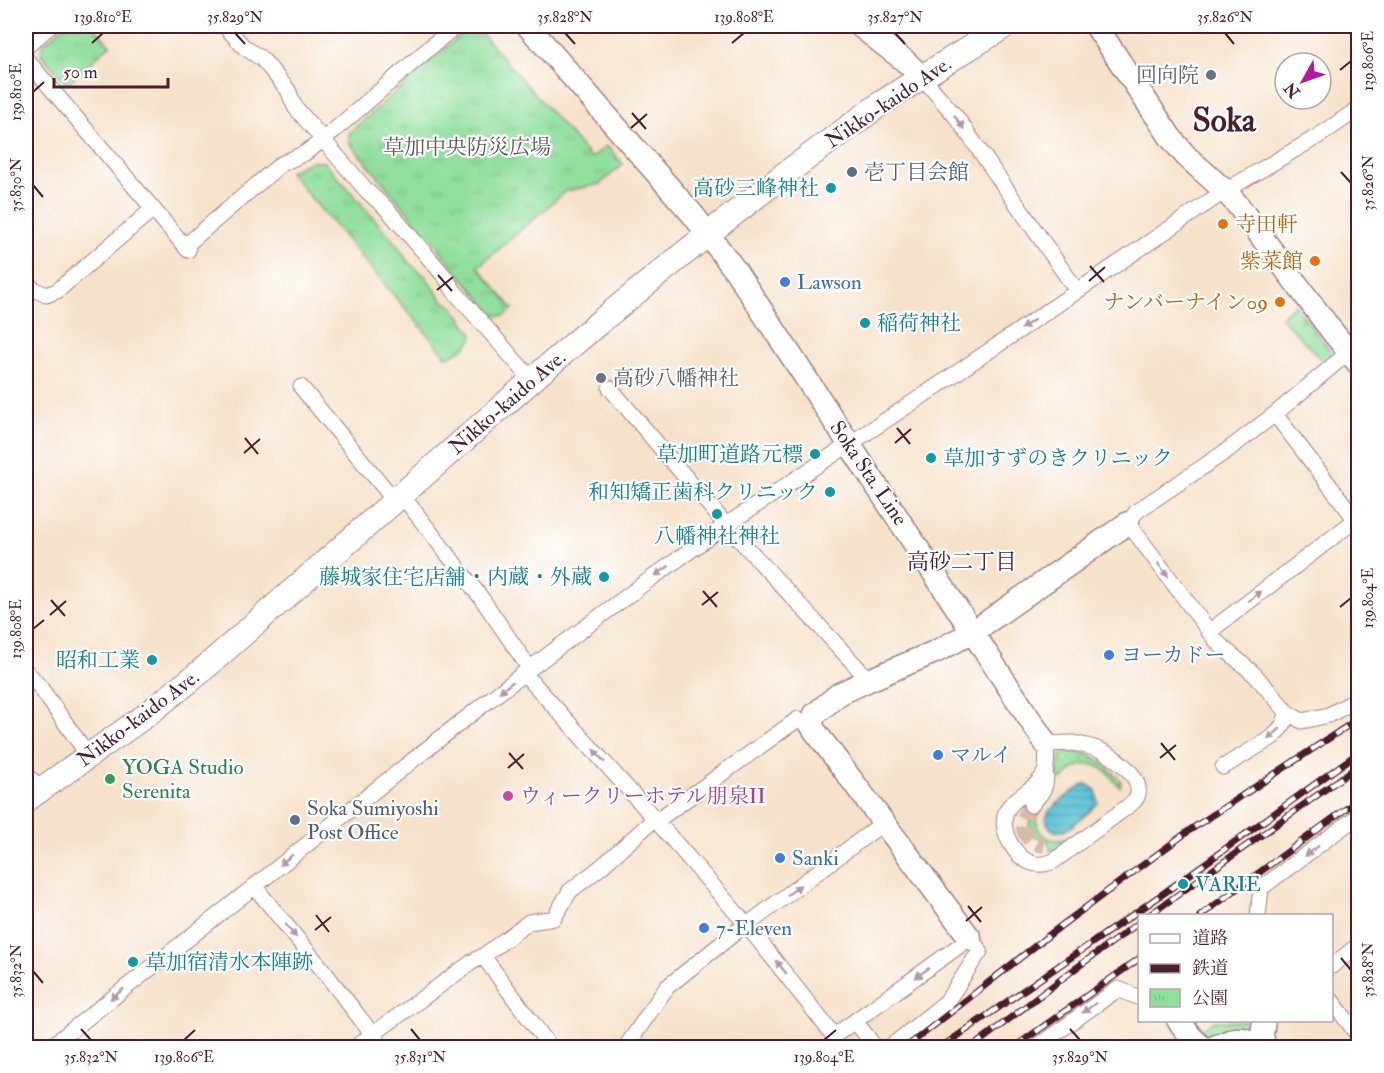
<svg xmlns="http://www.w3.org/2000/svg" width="1384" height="1073" font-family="'IM FELL Double Pica','Noto Serif JP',serif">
	<defs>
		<pattern id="grass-dots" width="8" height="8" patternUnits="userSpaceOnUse" patternTransform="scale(1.5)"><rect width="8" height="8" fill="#90df9d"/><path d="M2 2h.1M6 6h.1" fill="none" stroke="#7ebf87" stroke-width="1.8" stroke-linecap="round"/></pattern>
		<pattern id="cemetery-stones" width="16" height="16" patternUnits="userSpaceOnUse" patternTransform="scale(1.5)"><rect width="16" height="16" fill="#90df9d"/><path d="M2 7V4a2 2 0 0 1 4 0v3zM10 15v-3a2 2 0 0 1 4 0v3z" fill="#7ebf87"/></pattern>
		<pattern id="park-tufts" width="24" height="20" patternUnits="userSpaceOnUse" patternTransform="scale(1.5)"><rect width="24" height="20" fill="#90df9d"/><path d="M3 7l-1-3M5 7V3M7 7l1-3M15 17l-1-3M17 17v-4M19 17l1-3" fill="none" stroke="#7ebf87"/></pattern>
		<pattern id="water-rules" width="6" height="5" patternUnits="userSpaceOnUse" patternTransform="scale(1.5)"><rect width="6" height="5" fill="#5ac2d6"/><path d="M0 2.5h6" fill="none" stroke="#50a6b8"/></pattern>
	</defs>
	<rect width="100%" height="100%" fill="#fff"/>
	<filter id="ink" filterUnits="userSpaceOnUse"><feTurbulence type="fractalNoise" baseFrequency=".0167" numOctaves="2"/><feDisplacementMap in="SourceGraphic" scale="12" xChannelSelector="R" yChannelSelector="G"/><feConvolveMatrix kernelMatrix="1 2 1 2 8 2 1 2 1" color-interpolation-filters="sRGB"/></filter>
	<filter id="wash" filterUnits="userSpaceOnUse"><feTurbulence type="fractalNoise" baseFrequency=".008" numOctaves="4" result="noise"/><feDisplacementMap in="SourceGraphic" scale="24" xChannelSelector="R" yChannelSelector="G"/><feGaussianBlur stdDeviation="1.35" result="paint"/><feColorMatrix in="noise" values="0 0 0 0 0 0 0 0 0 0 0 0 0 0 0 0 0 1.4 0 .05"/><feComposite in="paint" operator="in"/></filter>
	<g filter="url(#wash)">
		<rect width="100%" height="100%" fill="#f6e2ca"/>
		<path fill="url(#grass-dots)" stroke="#6d7f64" stroke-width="1.5" d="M 1067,752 C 1073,753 1081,752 1087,754 C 1100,758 1112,771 1121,781 L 1120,787 C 1115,783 1112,777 1107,772 C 1091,758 1073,765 1062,780 L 1057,777 L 1061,754 Z
			M 1045,800 L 1047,801 C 1044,804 1040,808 1038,812 C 1030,833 1053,846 1070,837 L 1071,839 L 1058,849 L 1050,851 L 1048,840 C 1018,836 1029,814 1045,800 Z
			M 1191,1021 L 1196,1021 L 1201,1027 L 1204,1028 L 1214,1021 L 1255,1021 L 1244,1030 L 1218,1036 L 1211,1036 L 1203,1033 Z"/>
		<path fill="url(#cemetery-stones)" stroke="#6d7f64" stroke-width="1.5" d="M 1295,304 L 1331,352 L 1332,359 L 1325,364 L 1281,317 Z"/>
		<path fill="url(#park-tufts)" stroke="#6d7f64" stroke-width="1.5" d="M 64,26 L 93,26 L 110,45 L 67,84 L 41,54 L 43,44 Z
			M 471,26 L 475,26 L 591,158 L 607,146 L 623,164 L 600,184 L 566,191 L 478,267 L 513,309 L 505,316 L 494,315 L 349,142 L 349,133 Z
			M 311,161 L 324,162 L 378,223 L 397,245 L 408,262 L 425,276 L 443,301 L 453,307 L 473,334 C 472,345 460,350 451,356 L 446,356 L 289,172 Z"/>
		<path fill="url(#water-rules)" stroke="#527080" stroke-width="1.5" d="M 1086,784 L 1096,790 L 1098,803 C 1092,810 1073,826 1065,830 C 1054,836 1042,824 1048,813 C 1052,807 1060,802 1066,797 C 1072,792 1078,787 1086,784 Z"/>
	</g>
	<g filter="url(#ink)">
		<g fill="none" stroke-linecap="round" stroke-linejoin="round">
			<path stroke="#d4bbaa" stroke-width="15" stroke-dasharray="15 8" stroke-linecap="butt" d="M 1031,805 C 1018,821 1021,843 1044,845"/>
			<defs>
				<path id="street" d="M 225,26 L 244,47 L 262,59 L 288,90 L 295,107 L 367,191 L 387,209 L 446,278 L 454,291 L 532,380
					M 26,47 L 50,26
					M 26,59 L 188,250
					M 922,77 L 957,118 L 1077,291
					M 185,246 L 281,164 L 305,153 L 323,140 L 455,26
					M 26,280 L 32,288 L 46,295 L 57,291 L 153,209
					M 301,387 L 395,501
					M 610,388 L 726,525 L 869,680
					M 1275,414 L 1356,520
					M 401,494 L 482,599 L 530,669
					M 1209,632 L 1358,518
					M 26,671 L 40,687 L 88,755
					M 524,673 L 646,809 L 746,924 L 834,1036 L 970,938 L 980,951 L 947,1001 L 889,1048
					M 1288,713 L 1302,721 L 1329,715 L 1358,699
					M 1073,743 C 1081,745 1090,746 1097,749 C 1112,754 1145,777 1137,797 C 1136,800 1133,802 1131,804 L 1054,861 C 1042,866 1031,866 1020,856 C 1012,848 1007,840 1005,829 C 998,797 1036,795 1045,772 C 1048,765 1046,752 1046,744 Z
					M 1223,767 L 1273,737 L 1283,725 L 1288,713 L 1255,675 L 1218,643 L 1128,523 L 1137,511 L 1225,452 L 1275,414 L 1349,352
					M 26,775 L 41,788
					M 1031,805 C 1041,794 1048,787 1045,772
					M 254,886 L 322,969 L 383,1048
					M 1258,916 L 1261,888 L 1358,816
					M 747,925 L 883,823
					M 483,956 L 551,1048
					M 1332,966 L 1358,945
					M 1332,1001 L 1358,1035
					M 855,1021 L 876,1048
					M 49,1048 L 227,908 L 447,733 L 524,673 L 642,585 L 726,525 L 912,403 L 1225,191 L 1320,135 L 1358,109
					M 354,1048 L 472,962 L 483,956 L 529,922 L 554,918 L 570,891 L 601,867 L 650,823 L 656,821 L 798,719 L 811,725
					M 625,1048 L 667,987 L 746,924
					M 1035,1048 L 1118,989 L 1140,998"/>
				<path id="secondary" d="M 528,26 L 694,216 L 735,270 L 1046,744
					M 860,26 L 905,61 L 922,77
					M 1096,26 L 1171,138 L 1186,156 L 1225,191 L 1237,204 L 1331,330 L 1358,363
					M 970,938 L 815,731 L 811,725 L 815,714 L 839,694 L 869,680 L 937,651 L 973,632 L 1128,523
					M 1178,1020 L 1192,1038 L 1203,1048
					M 1264,1020 L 1262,1035 L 1265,1048
					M 1212,1048 L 1235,1039 L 1243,1039 L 1264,1047"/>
				<path id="primary" d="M 26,800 L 145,716 L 199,673 L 540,373 L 602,320 L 708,234 L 785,174 L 883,102 L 922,77 L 1005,26"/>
			</defs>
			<use href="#street" stroke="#a0807a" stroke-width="17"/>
			<use href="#secondary" stroke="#a0807a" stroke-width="25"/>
			<use href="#primary" stroke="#a0807a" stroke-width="26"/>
			<use href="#street" stroke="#fff" stroke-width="15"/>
			<use href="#secondary" stroke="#fff" stroke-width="22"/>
			<use href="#primary" stroke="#fff" stroke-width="24"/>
			<defs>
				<path id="rail" d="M 1148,916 L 1358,766
					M 1200,916 L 1358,800
					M 905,1048 L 1062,925 L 1190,830 L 1358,719
					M 940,1048 L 1164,893 L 1358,753
					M 971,1048 L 1072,971 L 1140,922
					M 1013,1048 L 1140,958"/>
			</defs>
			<use href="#rail" stroke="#4a1f2b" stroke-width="7"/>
			<use href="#rail" stroke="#fff" stroke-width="4.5" stroke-dasharray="14" stroke-linecap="butt"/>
		</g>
		<defs><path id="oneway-solid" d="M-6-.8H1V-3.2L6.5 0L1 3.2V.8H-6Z" transform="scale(1.5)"/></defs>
		<g fill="#ae9aa0">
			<use href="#oneway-solid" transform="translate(959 122) rotate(54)"/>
			<use href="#oneway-solid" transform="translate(1028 324) rotate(146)"/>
			<use href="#oneway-solid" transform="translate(1163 570) rotate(53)"/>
			<use href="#oneway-solid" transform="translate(662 571) rotate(145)"/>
			<use href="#oneway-solid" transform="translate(1255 596) rotate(-37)"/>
			<use href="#oneway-solid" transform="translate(506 687) rotate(142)"/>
			<use href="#oneway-solid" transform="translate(1274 734) rotate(139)"/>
			<use href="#oneway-solid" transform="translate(599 756) rotate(-132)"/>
			<use href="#oneway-solid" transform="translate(1312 851) rotate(143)"/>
			<use href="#oneway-solid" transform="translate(286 860) rotate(141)"/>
			<use href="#oneway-solid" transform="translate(794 890) rotate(-37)"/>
			<use href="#oneway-solid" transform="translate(291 931) rotate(51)"/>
			<use href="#oneway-solid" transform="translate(781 967) rotate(-129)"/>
			<use href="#oneway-solid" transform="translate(922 973) rotate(144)"/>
			<use href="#oneway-solid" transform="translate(117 994) rotate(142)"/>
			<use href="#oneway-solid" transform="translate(1089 1008) rotate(144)"/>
		</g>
	</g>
	<path fill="none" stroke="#4a1f2b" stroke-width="2" d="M 235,33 L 245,44M 565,33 L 575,44M 895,33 L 905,44M 1225,33 L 1234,44M 92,43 L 103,33M 732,43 L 744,33M 1340,70 L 1351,61M 33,92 L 44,82M 632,113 L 646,129M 631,128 L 647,114M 1341,172 L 1351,183M 33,185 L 43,197M 1090,266 L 1104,282M 438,275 L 452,291M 1089,281 L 1105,267M 437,290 L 453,277M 897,428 L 910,444M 245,438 L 258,454M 895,443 L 911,429M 244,453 L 260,439M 703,591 L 717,607M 51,600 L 65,616M 702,605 L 718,592M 1340,607 L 1351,598M 50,615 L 66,601M 33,629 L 44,620M 1161,743 L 1175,760M 509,753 L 523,769M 1160,758 L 1176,745M 508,768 L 524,754M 968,906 L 981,922M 316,915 L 329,932M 966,921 L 982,907M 315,930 L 331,917M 1341,958 L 1351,970M 33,971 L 43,983M 81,1029 L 91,1040M 411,1029 L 420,1040M 1070,1029 L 1080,1040M 184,1040 L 195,1030M 824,1040 L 836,1030"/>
	<g fill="#6b7280" stroke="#fff" stroke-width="2">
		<circle cx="1211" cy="75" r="6"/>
		<circle cx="601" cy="378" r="6"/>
	</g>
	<g fill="#5c6f8a" stroke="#fff" stroke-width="2">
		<circle cx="852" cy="172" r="6"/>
		<circle cx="295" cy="820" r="6"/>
	</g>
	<g fill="#0f9aa8" stroke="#fff" stroke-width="2">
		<circle cx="831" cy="188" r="6"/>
		<circle cx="865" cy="323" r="6"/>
		<circle cx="815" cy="454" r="6"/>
		<circle cx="931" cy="458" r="6"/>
		<circle cx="830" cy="492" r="6"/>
		<circle cx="717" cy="514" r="6"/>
		<circle cx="604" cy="577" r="6"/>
		<circle cx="152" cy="660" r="6"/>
		<circle cx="1183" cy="884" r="6"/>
		<circle cx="133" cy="962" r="6"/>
	</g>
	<g fill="#e8710a" stroke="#fff" stroke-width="2">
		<circle cx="1223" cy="224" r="6"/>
		<circle cx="1315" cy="261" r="6"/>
		<circle cx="1280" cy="302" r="6"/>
	</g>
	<g fill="#3f7fe0" stroke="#fff" stroke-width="2">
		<circle cx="785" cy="282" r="6"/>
		<circle cx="1109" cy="655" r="6"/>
		<circle cx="938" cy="755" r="6"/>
		<circle cx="780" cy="858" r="6"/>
		<circle cx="704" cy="928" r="6"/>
	</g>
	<circle fill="#2e9e5b" stroke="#fff" stroke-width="2" cx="110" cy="779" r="6"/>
	<circle fill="#d1479c" stroke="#fff" stroke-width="2" cx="508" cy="796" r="6"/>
	<g text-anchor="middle" stroke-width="4.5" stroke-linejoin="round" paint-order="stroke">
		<g font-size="21" fill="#5b616d" stroke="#fff" text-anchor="end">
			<text x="1199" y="82">回向院</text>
			<text x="613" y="385" text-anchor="start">高砂八幡神社</text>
		</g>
		<g font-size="21" fill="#4a1f2b" stroke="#fff">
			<text transform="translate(888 102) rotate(-34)" y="7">Nikko-kaido Ave.</text>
			<text transform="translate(507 402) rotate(-41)" y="7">Nikko-kaido Ave.</text>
			<text transform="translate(869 473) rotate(56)" y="7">Soka Sta. Line</text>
			<text transform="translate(138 718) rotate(-37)" y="7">Nikko-kaido Ave.</text>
		</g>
		<g font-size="21" fill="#5f594d" stroke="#fff">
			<text x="467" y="154">草加中央防災広場</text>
		</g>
		<g font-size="21" fill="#4e5e75" stroke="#fff" text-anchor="start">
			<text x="864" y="179">壱丁目会館</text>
			<text x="307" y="815">Soka Sumiyoshi<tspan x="307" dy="24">Post Office</tspan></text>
		</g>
		<g font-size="21" fill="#0d838f" stroke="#fff" text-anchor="end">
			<text x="819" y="195">高砂三峰神社</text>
			<text x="877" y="330" text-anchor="start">稲荷神社</text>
			<text x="803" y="461">草加町道路元標</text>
			<text x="943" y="465" text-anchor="start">草加すずのきクリニック</text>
			<text x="818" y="499">和知矯正歯科クリニック</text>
			<text x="717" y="543" text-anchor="middle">八幡神社神社</text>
			<text x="592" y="584">藤城家住宅店舗・内蔵・外蔵</text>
			<text x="140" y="667">昭和工業</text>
			<text x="1195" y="891" text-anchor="start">VARIE</text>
			<text x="145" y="969" text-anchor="start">草加宿清水本陣跡</text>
		</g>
		<g font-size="21" fill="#c56008" stroke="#fff" text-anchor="end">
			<text x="1235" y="231" text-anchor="start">寺田軒</text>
			<text x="1303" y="268">紫菜館</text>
			<text x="1268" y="309">ナンバーナイン09</text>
		</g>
		<g font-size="21" fill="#366cbe" stroke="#fff" text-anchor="start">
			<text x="797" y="289">Lawson</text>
			<text x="1121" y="662">ヨーカドー</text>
			<text x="950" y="762">マルイ</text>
			<text x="792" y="865">Sanki</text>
			<text x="716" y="935">7-Eleven</text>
		</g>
		<g font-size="21" fill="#27864d" stroke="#fff" text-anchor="start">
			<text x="122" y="774">YOGA Studio<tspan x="122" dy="24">Serenita</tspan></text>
		</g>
		<g font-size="21" fill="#b23c85" stroke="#fff" text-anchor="start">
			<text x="520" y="803">ウィークリーホテル朋泉II</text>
		</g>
		<g font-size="22" fill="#4a1f2b" stroke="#fff">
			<text x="962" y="569">高砂二丁目</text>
		</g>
		<g font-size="33" font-weight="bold" fill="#4a1f2b" stroke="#fff">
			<text x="1224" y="131">Soka</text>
		</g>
	</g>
	<rect width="1384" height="1073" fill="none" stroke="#fff" stroke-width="66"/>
	<rect x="1138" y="914" width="195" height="108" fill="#ffffff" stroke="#b7a5aa" stroke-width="1.5"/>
	<rect x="1150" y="934" width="30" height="9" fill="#ffffff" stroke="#b7a5aa" stroke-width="1.5"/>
	<text x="1192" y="944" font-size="18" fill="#4a1f2b">道路</text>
	<rect x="1150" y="964" width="30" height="9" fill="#4a1f2b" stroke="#b7a5aa" stroke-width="1.5"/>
	<text x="1192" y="974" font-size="18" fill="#4a1f2b">鉄道</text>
	<rect x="1150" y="989" width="30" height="18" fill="url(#park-tufts)" stroke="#b7a5aa" stroke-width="1.5"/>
	<text x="1192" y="1004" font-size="18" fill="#4a1f2b">公園</text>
	<g transform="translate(1303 81) rotate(230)"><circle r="28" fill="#ffffff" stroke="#b7a5aa" stroke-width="1.5"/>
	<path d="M0-4.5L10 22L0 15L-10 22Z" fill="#b5179e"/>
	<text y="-9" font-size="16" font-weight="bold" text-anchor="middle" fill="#4a1f2b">N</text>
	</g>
	<path d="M54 78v9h114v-9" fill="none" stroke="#4a1f2b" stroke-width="3"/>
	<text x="63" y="78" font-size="18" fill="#4a1f2b" stroke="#ffffff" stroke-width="4.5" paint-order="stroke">50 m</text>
	<rect x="33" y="33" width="1318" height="1007" fill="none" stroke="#4a1f2b" stroke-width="2"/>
	<g font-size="15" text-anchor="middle" fill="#4a1f2b">
		<text x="103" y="22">139.810°E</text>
		<text x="235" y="22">35.829°N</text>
		<text x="565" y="22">35.828°N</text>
		<text x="744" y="22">139.808°E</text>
		<text x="895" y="22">35.827°N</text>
		<text x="1225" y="22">35.826°N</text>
		<text transform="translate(1368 61) rotate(-90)" y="5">139.806°E</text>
		<text transform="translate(16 92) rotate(-90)" y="5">139.810°E</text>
		<text transform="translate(1368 183) rotate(-90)" y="5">35.826°N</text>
		<text transform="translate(16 185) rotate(-90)" y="5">35.830°N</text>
		<text transform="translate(1368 598) rotate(-90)" y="5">139.804°E</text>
		<text transform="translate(16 629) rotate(-90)" y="5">139.808°E</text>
		<text transform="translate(1368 970) rotate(-90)" y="5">35.828°N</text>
		<text transform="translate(16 971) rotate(-90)" y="5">35.832°N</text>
		<text x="91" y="1062">35.832°N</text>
		<text x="184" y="1062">139.806°E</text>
		<text x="420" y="1062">35.831°N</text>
		<text x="824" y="1062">139.804°E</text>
		<text x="1080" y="1062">35.829°N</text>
	</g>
</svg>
